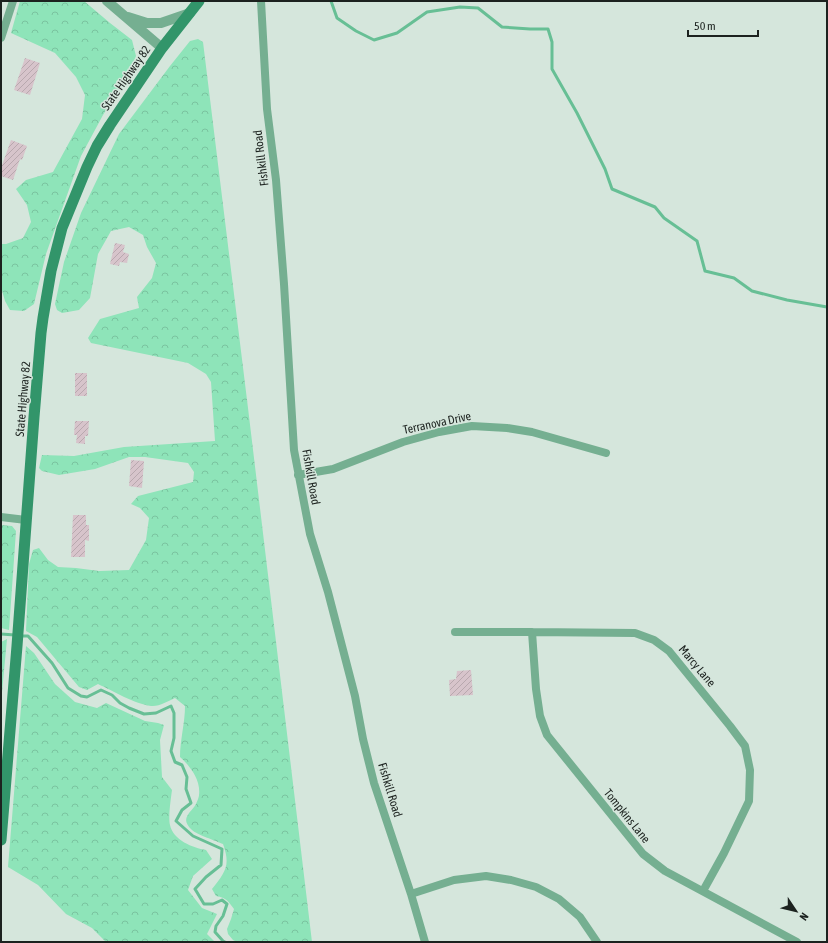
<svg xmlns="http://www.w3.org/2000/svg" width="828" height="943" font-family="'Asap Condensed',sans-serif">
	<defs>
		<pattern id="forest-crowns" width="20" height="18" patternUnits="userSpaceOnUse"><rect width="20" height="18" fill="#8ee4b9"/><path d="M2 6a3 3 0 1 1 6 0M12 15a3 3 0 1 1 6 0" fill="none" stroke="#7ac39f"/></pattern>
		<pattern id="building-hatch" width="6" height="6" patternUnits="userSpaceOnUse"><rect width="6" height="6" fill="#d7c4cb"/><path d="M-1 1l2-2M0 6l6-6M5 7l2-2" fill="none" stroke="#b8a8ae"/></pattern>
	</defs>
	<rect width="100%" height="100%" fill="#d5e6dc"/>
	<path fill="url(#forest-crowns)" d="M 20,1 L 84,1 L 110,23 L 132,40 L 136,56 L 127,77 L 103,115 L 81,156 L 46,254 L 34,304 L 24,311 L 10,310 L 5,301 L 1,287 L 1,244 L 6,244 L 23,238 L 31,222 L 27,205 L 16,189 L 26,180 L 53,172 L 82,119 L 85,95 L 76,77 L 55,53 L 11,33 Z
		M 198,39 L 203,42 L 248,408 L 312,942 L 237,942 L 233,940 L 228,934 L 227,929 L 231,919 L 234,909 C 228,901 227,898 216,896 L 212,889 C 225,872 231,866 223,844 C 216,841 196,834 192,830 C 179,818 191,813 196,804 C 197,802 199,797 199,795 C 201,780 190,766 180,757 C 180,740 185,723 185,706 L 175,698 C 168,701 159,707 151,706 C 135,704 113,691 98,684 L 87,690 L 79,687 L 37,637 L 26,631 L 29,564 L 33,550 L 39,548 L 48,560 L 58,567 L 76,568 L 99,571 L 129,570 L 146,540 L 149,518 L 140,508 L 131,504 L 138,496 L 193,482 L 194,472 L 188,463 L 145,457 L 129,457 L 95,469 L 59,475 L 42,471 L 39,468 L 42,455 L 74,456 L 124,447 L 215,441 L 211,382 L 206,374 L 188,363 L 91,343 L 88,338 L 100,319 L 139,308 L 137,297 L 152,278 L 156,263 L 147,247 L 143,235 L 129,227 L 111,231 L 98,254 L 90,298 L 79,310 L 62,313 L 57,310 L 55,304 L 64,262 L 81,213 L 119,134 L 170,66 L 190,41 Z
		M 1,525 L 12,526 L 16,531 L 9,630 L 1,628 Z
		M 7,639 L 1,703 L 1,642 Z
		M 26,646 L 34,653 L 55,684 L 75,702 L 97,708 L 106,703 L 145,721 L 158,723 L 164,725 L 160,740 L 162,777 L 172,790 C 171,798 168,817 170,825 C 173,840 193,848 206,850 L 212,859 L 193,876 L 188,890 L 202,908 L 217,914 L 207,934 L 215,942 L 106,942 L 92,928 L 66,914 L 38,885 L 8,867 Z"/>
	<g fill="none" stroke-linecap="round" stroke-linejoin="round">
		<path stroke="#67bf95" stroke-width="3" d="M 331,1 L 337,18 L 356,31 L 374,40 L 397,33 L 427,12 L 460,7 L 478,8 L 502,27 L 530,29 L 548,29 L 552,42 L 552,69 L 577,113 L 605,169 L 612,189 L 655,207 L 664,218 L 697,241 L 705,271 L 734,278 L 752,291 L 787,300 L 827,307
			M 1,634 L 15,635
			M 20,636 L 28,636 L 52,663 L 68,688 L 81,696 L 87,697 L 101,690 L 112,695 L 120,703 L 129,708 L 144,714 L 156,713 L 171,706 L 174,713 L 174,738 L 171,751 L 175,762 L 182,765 L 187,777 L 186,789 L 191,803 L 182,810 L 176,821 L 193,836 L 222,849 L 221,865 L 206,877 L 195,889 L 204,904 L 213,904 L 222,900 L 227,904 L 223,916 L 216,926 L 215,932 L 223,941 L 225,942"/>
	</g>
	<path fill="url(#building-hatch)" d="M 25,58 L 40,63 L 30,95 L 14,90 Z
		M 11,140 L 27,146 L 22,160 L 20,159 L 13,180 L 1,176 L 1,168 Z
		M 115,243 L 125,245 L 123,252 L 129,254 L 127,263 L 120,262 L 119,266 L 110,264 Z
		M 75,373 L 87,373 L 87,396 L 75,396 Z
		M 75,421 L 89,421 L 88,436 L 85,436 L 85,444 L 76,443 L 77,435 L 74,435 Z
		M 131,460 L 144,461 L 142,488 L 129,486 Z
		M 73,515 L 86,515 L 86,525 L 89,525 L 89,541 L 85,540 L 85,557 L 71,557 Z
		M 471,670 L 473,695 L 450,696 L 449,680 L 456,679 L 457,671 Z"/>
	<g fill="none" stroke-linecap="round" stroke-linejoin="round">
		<path stroke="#75af91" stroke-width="8" d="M 261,1 L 267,109 L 276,180 L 284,284 L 294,450 L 310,534 L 328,592 L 355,696 L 363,739 L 374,783 L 411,894 L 425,942
			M 1,38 L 13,1
			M 298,475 L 333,469 L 403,442 L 439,432 L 472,426 L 507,428 L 532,432 L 606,453
			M 1,517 L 26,520
			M 455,632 L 532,632 L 635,633 L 654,640 L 669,651 L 730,726 L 745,746 L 750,770 L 749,801 L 724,853 L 703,891
			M 532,632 L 536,689 L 540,716 L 547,735 L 643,854 L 665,871 L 797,942
			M 411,894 L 454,880 L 486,876 L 511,880 L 536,887 L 559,899 L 580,917 L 597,942"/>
		<path stroke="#75af91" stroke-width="10" d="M 107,1 L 162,48
			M 128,17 L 147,23 L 161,23 L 190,13"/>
		<path stroke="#32956a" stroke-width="11" d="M 1,840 L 17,646 L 34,417 L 41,333 L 43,318 L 51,271 L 62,228 L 87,167 L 97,146 L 110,125 L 162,48 L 199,1"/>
	</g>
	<g text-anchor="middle" stroke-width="3" stroke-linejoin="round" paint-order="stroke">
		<g font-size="12" fill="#1c221f" stroke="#d5e6dc">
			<text transform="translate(126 78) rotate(-55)" y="4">State Highway 82</text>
			<text transform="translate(261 158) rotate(-97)" y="4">Fishkill Road</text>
			<text transform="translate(23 399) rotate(-85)" y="4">State Highway 82</text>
			<text transform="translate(437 423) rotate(-12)" y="4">Terranova Drive</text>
			<text transform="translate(311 477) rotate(80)" y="4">Fishkill Road</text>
			<text transform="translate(697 666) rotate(50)" y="4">Marcy Lane</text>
			<text transform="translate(390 790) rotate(73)" y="4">Fishkill Road</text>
			<text transform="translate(627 816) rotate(51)" y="4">Tompkins Lane</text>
		</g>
	</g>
	<rect width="828" height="943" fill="none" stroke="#1c221f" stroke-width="4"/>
	<g transform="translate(796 911) rotate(125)" stroke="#d5e6dc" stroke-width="3" paint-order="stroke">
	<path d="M0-3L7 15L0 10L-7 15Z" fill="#1c221f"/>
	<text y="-6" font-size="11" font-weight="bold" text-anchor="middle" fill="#1c221f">N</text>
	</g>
	<path d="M688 30v6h70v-6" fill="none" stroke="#1c221f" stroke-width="2"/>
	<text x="694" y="30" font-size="12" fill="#1c221f" stroke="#d5e6dc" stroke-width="3" paint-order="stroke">50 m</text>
</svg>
